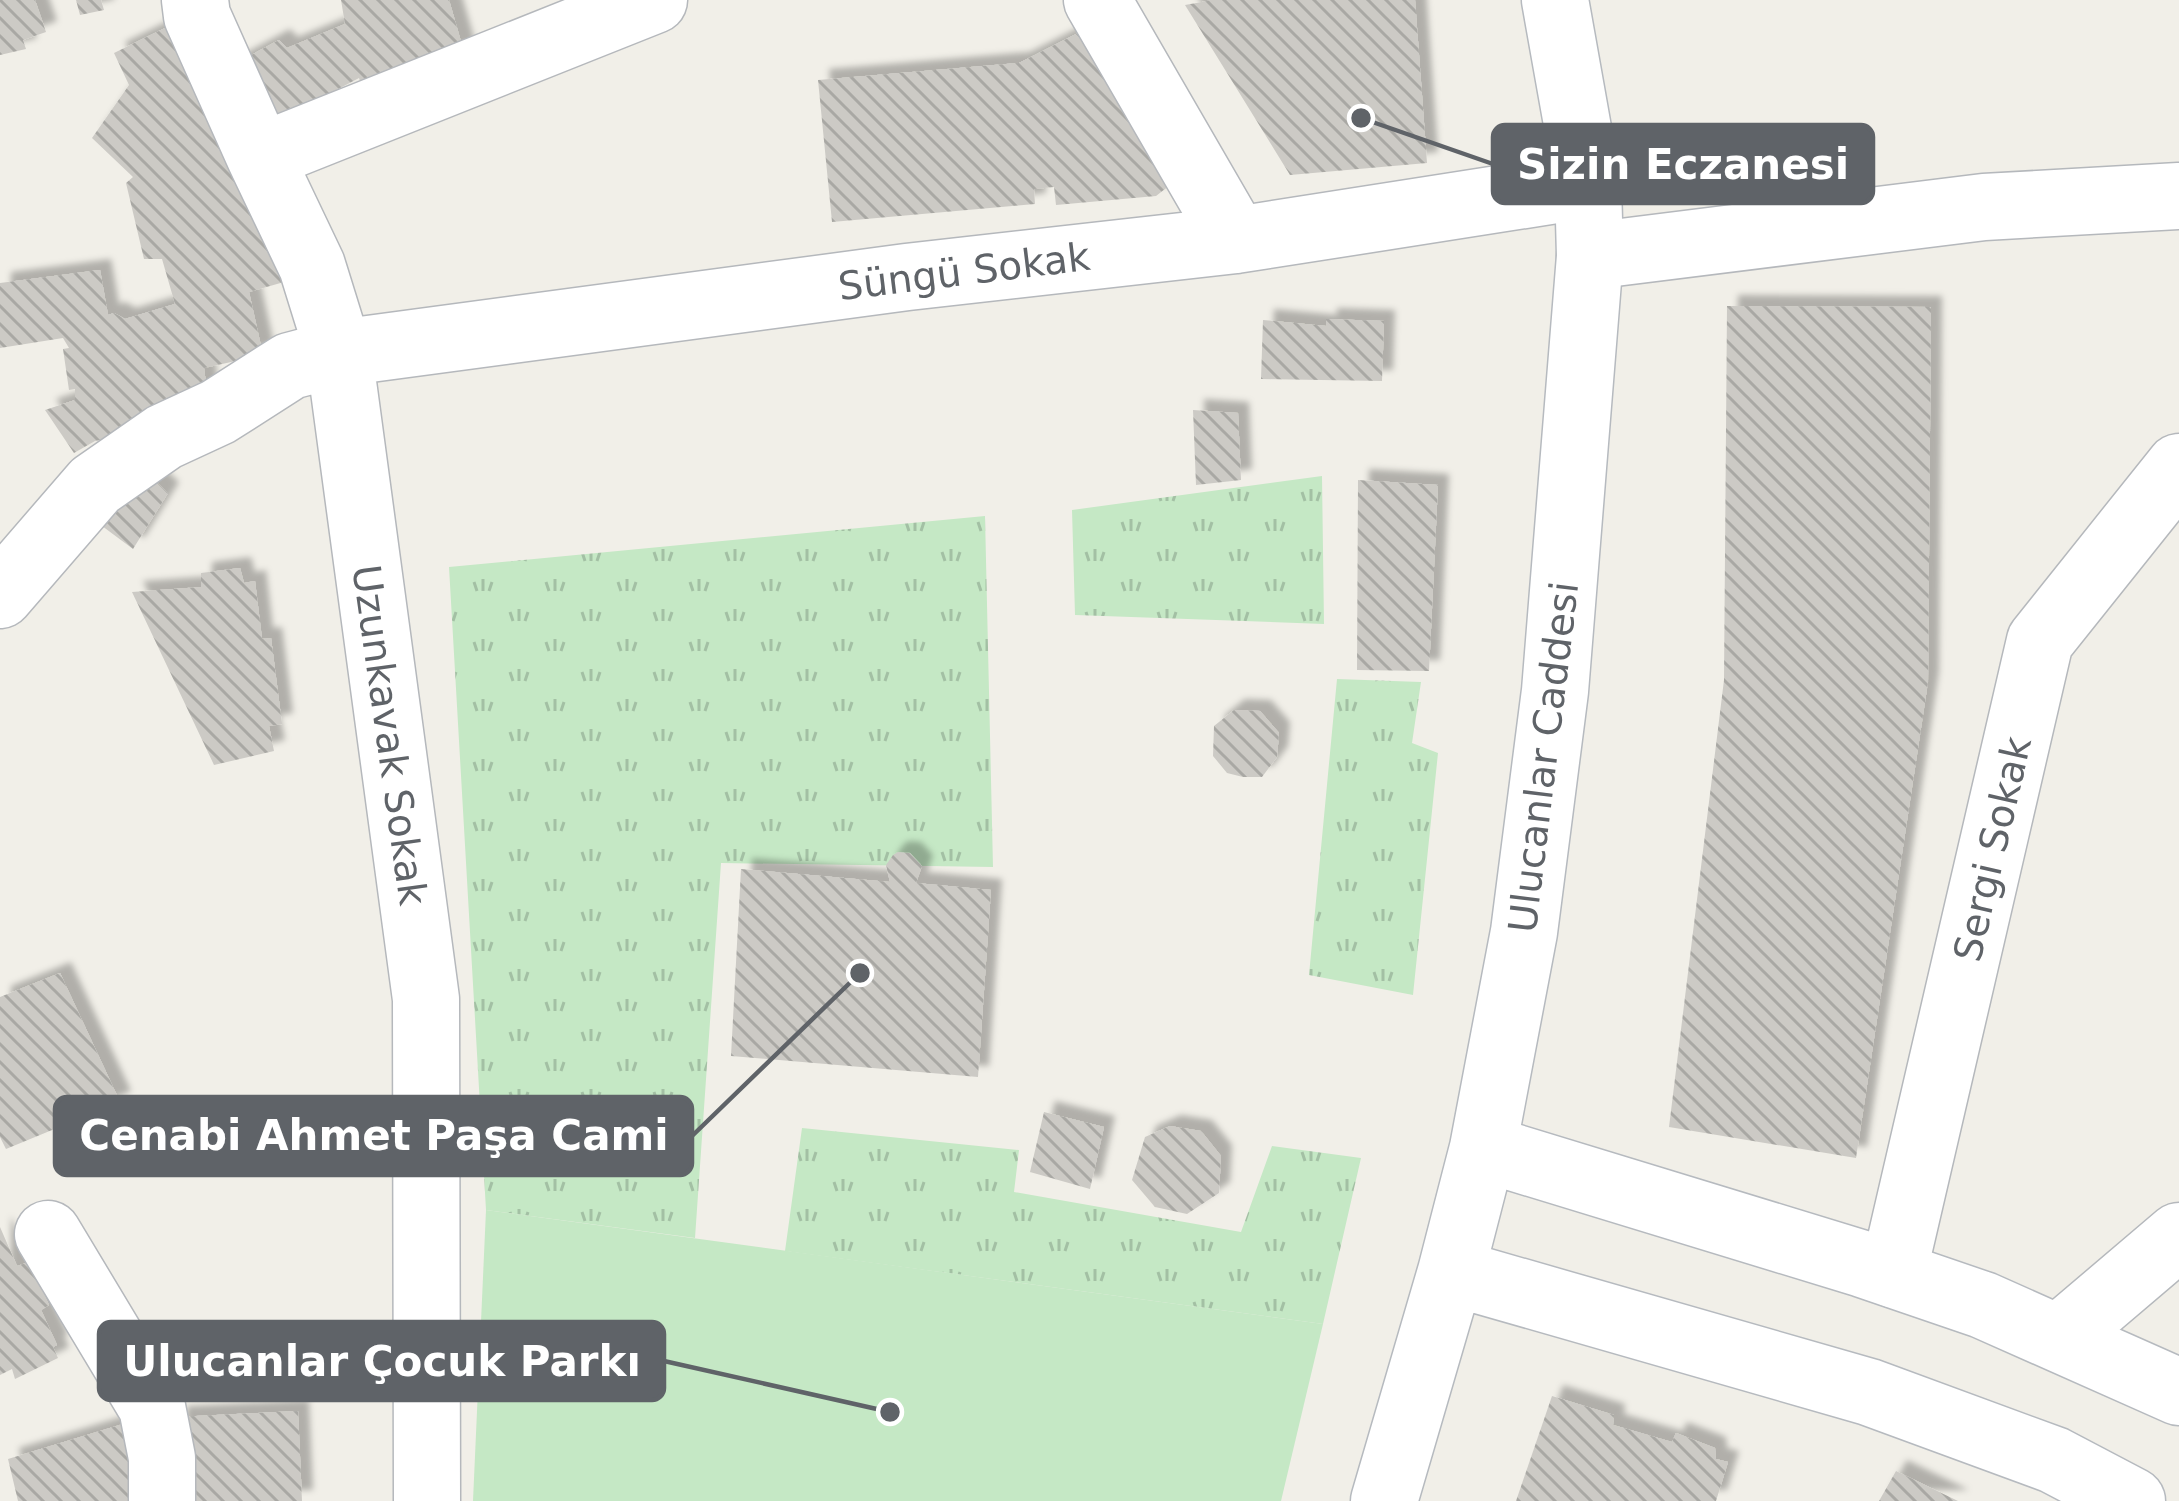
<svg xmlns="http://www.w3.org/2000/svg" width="2179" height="1501" font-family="'DejaVu Sans',sans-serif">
	<defs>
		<pattern id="grass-tufts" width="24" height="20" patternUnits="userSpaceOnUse" patternTransform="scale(3)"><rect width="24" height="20" fill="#c5e8c5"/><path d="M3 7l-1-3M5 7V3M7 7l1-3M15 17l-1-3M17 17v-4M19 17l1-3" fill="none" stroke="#a3c0a4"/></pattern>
		<pattern id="building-back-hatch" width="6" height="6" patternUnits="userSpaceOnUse" patternTransform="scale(3)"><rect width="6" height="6" fill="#cccac5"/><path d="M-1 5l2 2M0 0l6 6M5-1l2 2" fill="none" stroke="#a9a8a4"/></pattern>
		<filter id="shadow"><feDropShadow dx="11" dy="-11" stdDeviation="3" flood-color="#0004"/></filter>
	</defs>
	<rect width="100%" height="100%" fill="#f1efe8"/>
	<path fill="url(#grass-tufts)" d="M 1322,476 L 1324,624 L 1075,615 L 1072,510 Z
		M 985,516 L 993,867 L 721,863 L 695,1238 L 486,1210 L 449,567 Z
		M 1337,679 L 1421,682 L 1412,743 L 1438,753 L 1413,995 L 1309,975 Z
		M 802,1128 L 1019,1150 L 1014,1192 L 1241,1232 L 1272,1146 L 1361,1158 L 1323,1324 L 785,1251 Z"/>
	<path fill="#c5e8c5" d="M 486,1210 L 1323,1324 L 1281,1501 L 473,1501 Z"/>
	<path fill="url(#building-back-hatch)" filter="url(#shadow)" d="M 0,0 L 35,0 L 46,32 L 23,40 L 26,49 L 0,55 Z
		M 76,0 L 101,0 L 104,10 L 80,15 Z
		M 341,0 L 449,0 L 464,52 L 362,88 L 359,78 L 257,132 L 227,68 L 279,40 L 287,48 L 345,24 Z
		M 1213,0 L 1415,0 L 1427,163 L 1290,175 L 1185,5 Z
		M 169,26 L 291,280 L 249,292 L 263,355 L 204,368 L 209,406 L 158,430 L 95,441 L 74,453 L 45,410 L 75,400 L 75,389 L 69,390 L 63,349 L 69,348 L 63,338 L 0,348 L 0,283 L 100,270 L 108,315 L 114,313 L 125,319 L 175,304 L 162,259 L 144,259 L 126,183 L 133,177 L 92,138 L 129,85 L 114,53 Z
		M 1086,29 L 1183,175 L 1156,196 L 1056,205 L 1054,187 L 1034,189 L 1035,204 L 832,222 L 818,80 L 1019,63 Z
		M 1727,306 L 1931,307 L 1928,682 L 1856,1158 L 1669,1127 L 1724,680 Z
		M 1326,319 L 1384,321 L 1382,381 L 1261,379 L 1263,320 L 1326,326 Z
		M 1193,410 L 1238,413 L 1241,480 L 1196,485 Z
		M 141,468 L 168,493 L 133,549 L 94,520 Z
		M 1358,480 L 1438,485 L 1429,671 L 1357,670 Z
		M 240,568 L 244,583 L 255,581 L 262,639 L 271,638 L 282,724 L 269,726 L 274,751 L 214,765 L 132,592 L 201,587 L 201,573 Z
		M 1234,710 L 1260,711 L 1279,733 L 1277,757 L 1262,777 L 1243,777 L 1227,773 L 1213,756 L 1214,726 Z
		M 898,852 L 910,853 L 922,866 L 916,883 L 991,890 L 978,1077 L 731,1056 L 741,869 L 890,882 L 886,865 L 893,855 Z
		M 60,973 L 120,1102 L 6,1149 L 0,1137 L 0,997 Z
		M 1044,1112 L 1104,1127 L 1090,1189 L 1030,1172 Z
		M 1170,1126 L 1201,1131 L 1221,1156 L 1219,1193 L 1187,1214 L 1155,1207 L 1132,1180 L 1145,1137 Z
		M 0,1227 L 17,1266 L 29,1262 L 49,1305 L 41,1310 L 57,1345 L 53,1347 L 58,1358 L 15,1379 L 12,1369 L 0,1375 Z
		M 1552,1396 L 1614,1415 L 1613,1425 L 1672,1442 L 1676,1433 L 1715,1448 L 1716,1459 L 1728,1462 L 1716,1501 L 1516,1501 Z
		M 298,1411 L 302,1501 L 172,1501 L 176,1417 Z
		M 146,1417 L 147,1501 L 18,1501 L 8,1459 Z
		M 1896,1471 L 1958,1501 L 1879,1501 Z"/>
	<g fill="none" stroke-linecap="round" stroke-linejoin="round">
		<defs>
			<path id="street" d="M 195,0 L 197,16 L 260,157 L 312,266 L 339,353 L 426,999 L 427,1501
				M 1097,0 L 1236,240
				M 260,157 L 654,0
				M 1590,256 L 1984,207 L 2179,196
				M 0,595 L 95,485 L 164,437 L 218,412 L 290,366 L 339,353 L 907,277 L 1236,240 L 1588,185
				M 48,1234 L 152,1407 L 162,1458 L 162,1501
				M 1893,1274 L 2040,641 L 2179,467
				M 2059,1338 L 2179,1236"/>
			<path id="secondary" d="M 1483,1148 L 1863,1264 L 1983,1305 L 2179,1392
				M 1451,1272 L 1869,1392 L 2054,1460 L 2132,1501
				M 1384,1501 L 1451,1272 L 1483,1148 L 1524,932 L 1555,691 L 1590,256 L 1588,185 L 1555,0"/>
		</defs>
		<use href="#street" stroke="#b5b8bc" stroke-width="69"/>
		<use href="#secondary" stroke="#b6babf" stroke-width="69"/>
		<use href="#street" stroke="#fff" stroke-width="66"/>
		<use href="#secondary" stroke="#fff" stroke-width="66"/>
	</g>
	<g text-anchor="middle" stroke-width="9" stroke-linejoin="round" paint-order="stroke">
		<g font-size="39" fill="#5f6368" stroke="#fff">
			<text transform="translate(964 271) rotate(-7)" y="14">Süngü Sokak</text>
			<text transform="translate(390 735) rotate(82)" y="14">Uzunkavak Sokak</text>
			<text transform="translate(1543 757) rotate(-83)" y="14">Ulucanlar Caddesi</text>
			<text transform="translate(1992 849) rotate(-77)" y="14">Sergi Sokak</text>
		</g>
	</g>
	<path fill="none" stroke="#5f6368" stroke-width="4.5" d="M1361 118L1493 164M860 973L692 1136M890 1412L664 1361"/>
	<g fill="#5f6368" stroke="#fff" stroke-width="4.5">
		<circle cx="1361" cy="118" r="12"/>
		<circle cx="860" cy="973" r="12"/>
		<circle cx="890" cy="1412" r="12"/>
	</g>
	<g fill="#5f6368" stroke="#5f6368" stroke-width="4.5">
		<rect x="1493" y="125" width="380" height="78" rx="12"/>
		<rect x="55" y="1097" width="637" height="78" rx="12"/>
		<rect x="99" y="1322" width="565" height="78" rx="12"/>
	</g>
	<g font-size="42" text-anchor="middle" font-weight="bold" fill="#fff">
		<text x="1683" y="179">Sizin Eczanesi</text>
		<text x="374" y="1150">Cenabi Ahmet Paşa Cami</text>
		<text x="382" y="1376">Ulucanlar Çocuk Parkı</text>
	</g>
</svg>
